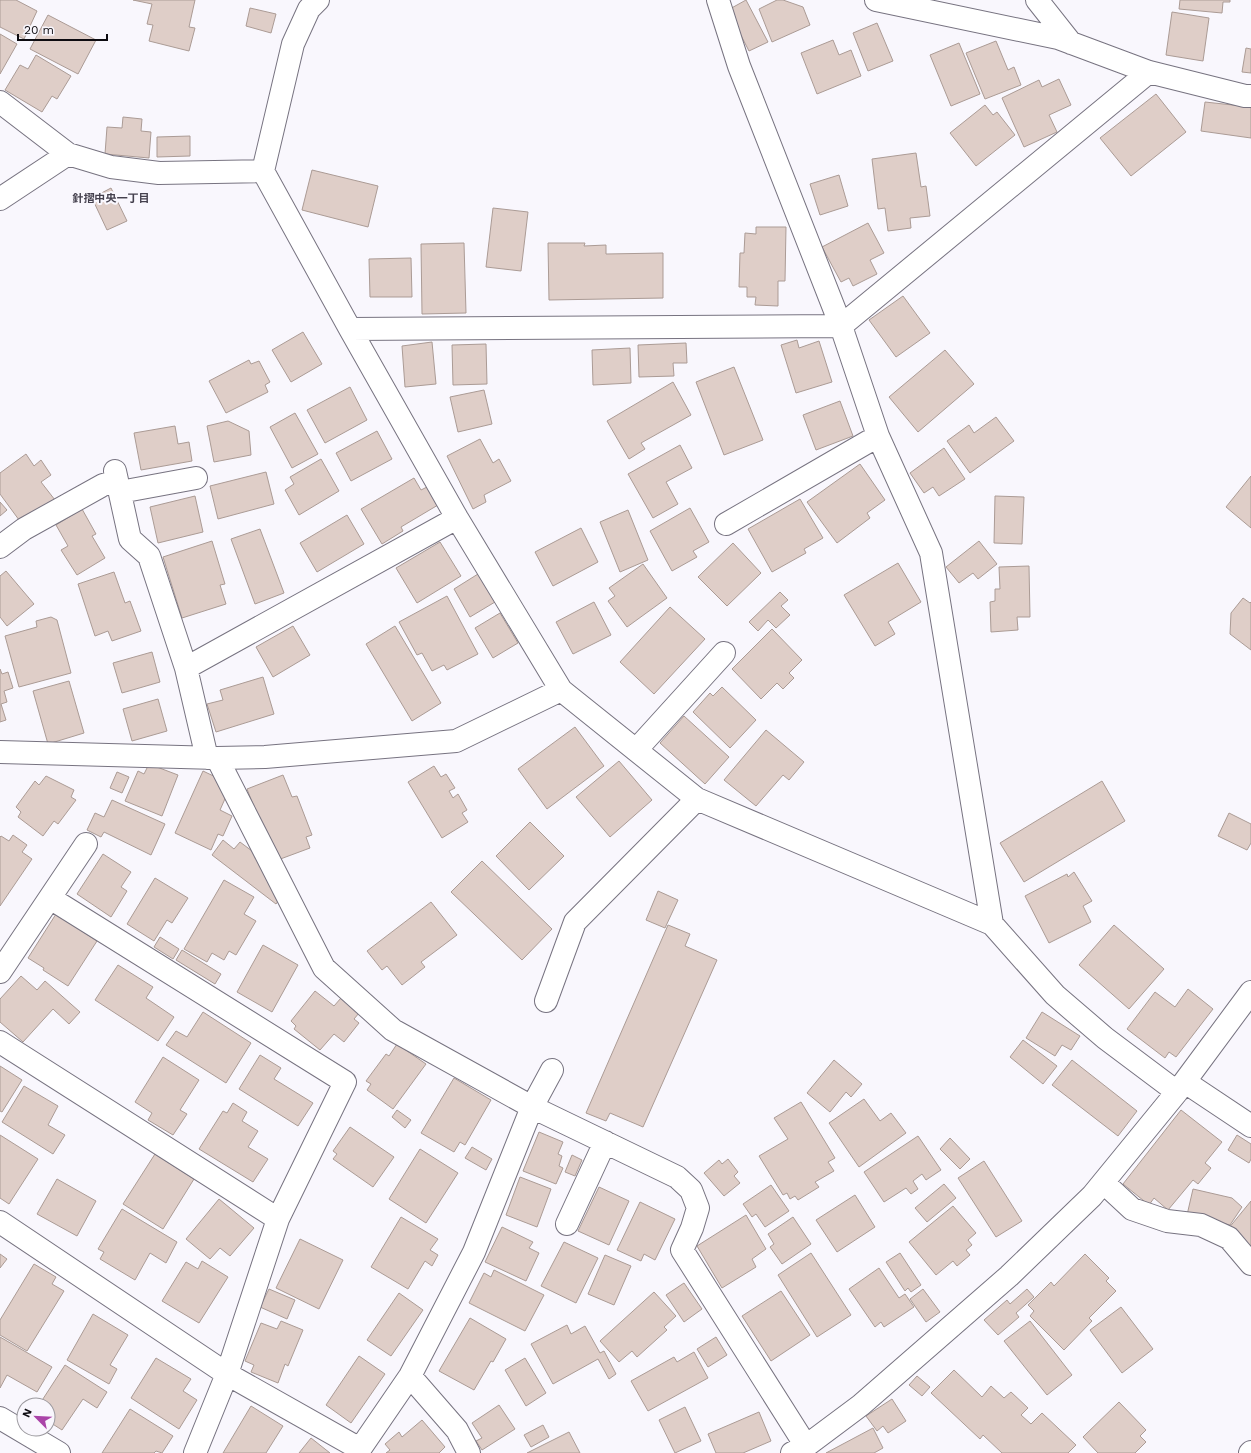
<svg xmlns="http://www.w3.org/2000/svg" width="1251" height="1453" font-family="'Work Sans','Noto Sans JP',sans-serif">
	<rect width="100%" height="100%" fill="#f9f7fd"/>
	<path fill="#dfcec8" stroke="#ab9b95" d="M 0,0 L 16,0 L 37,11 L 24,39 L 0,27 Z
		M 133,0 L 195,0 L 189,27 L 195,28 L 189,51 L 149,41 L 153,25 L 147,24 L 152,4 Z
		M 746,0 L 768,42 L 749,51 L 728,10 Z
		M 777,0 L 783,0 L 803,7 L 810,25 L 772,42 L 759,9 Z
		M 1180,0 L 1230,0 L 1230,2 L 1223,2 L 1222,13 L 1179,9 Z
		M 250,8 L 276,14 L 271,33 L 246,26 Z
		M 1172,12 L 1209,18 L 1203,61 L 1166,55 Z
		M 48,15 L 96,40 L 78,74 L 30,49 Z
		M 877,23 L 893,61 L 868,71 L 853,33 Z
		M 0,34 L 17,44 L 0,74 Z
		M 833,40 L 839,55 L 851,50 L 861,76 L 817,94 L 801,53 Z
		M 996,41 L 1008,70 L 1014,67 L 1021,85 L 985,99 L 966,53 Z
		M 959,43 L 980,94 L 951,106 L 930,55 Z
		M 1246,48 L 1251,49 L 1251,73 L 1242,72 Z
		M 36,55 L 71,76 L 57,99 L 52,96 L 42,112 L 5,90 L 20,65 L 28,69 Z
		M 1059,79 L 1071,105 L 1049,115 L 1057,132 L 1024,147 L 1002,98 L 1039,80 L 1042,87 Z
		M 1156,94 L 1186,132 L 1131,176 L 1100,138 Z
		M 1205,102 L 1251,107 L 1251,138 L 1201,131 Z
		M 985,105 L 993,115 L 997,112 L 1015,135 L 976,166 L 950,133 Z
		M 123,117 L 142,119 L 141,131 L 151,132 L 149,158 L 105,154 L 107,127 L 122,128 Z
		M 190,136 L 190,156 L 157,157 L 157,137 Z
		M 916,153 L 921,187 L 926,186 L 930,216 L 910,218 L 911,228 L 888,231 L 885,208 L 878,209 L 872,159 Z
		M 312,170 L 378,186 L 368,227 L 302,210 Z
		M 839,175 L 848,206 L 820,215 L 810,184 Z
		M 111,188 L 127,221 L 107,230 L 92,198 Z
		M 493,208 L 528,212 L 521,271 L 486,267 Z
		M 868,223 L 884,253 L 870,260 L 877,274 L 853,286 L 849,278 L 841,282 L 822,247 Z
		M 756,227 L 786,227 L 785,281 L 778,281 L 778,306 L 755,305 L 756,297 L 747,297 L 747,287 L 739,287 L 740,253 L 744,253 L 745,233 L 756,234 Z
		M 464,243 L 466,313 L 422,314 L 421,244 Z
		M 548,243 L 585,243 L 584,246 L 606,245 L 606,254 L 663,253 L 663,298 L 549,300 Z
		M 411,258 L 412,297 L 370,297 L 369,259 Z
		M 903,296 L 930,333 L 896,357 L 869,320 Z
		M 303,332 L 322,364 L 291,382 L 272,350 Z
		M 797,340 L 799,348 L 819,341 L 832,382 L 796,393 L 781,345 Z
		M 432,342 L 436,384 L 405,387 L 402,346 Z
		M 686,343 L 687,363 L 673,363 L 674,376 L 639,377 L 638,345 Z
		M 486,344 L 487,384 L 453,385 L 452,345 Z
		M 630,348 L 631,383 L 593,385 L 592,350 Z
		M 945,350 L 974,384 L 918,432 L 889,397 Z
		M 249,360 L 251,364 L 259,361 L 270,382 L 265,385 L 268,392 L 226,413 L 209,381 Z
		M 734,367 L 763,440 L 724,455 L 696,382 Z
		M 673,382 L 691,415 L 641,443 L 645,449 L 629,459 L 607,421 Z
		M 350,387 L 367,420 L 325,443 L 307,410 Z
		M 484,390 L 492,424 L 458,432 L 450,397 Z
		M 840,401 L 853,436 L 816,450 L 803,415 Z
		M 295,413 L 318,454 L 292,468 L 270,427 Z
		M 996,417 L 1014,441 L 970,473 L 947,441 L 969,425 L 974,433 Z
		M 228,421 L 249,431 L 251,455 L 214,462 L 207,426 Z
		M 175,426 L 178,444 L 189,442 L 192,461 L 141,470 L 134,433 Z
		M 377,431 L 392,459 L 351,481 L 336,453 Z
		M 480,439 L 493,463 L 499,459 L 511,481 L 484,495 L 486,502 L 473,509 L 447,456 Z
		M 680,445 L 692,468 L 666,482 L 678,504 L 653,518 L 628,474 Z
		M 944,448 L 965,479 L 939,496 L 933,487 L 924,493 L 910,473 Z
		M 26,454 L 34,466 L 41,460 L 51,475 L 41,482 L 55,500 L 22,524 L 0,494 L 0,473 Z
		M 321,459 L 339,491 L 299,515 L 285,490 L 294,484 L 290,477 Z
		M 860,464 L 885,500 L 867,513 L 870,518 L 837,543 L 807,502 Z
		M 266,472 L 274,504 L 218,519 L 210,486 Z
		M 1251,476 L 1251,528 L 1226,507 Z
		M 414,478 L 421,490 L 427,487 L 438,505 L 401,527 L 403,531 L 382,544 L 361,509 Z
		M 195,496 L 203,532 L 158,543 L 150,507 Z
		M 995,496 L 1024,497 L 1022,544 L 994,543 Z
		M 800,499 L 823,538 L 804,549 L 806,553 L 772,572 L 748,529 Z
		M 0,502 L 7,510 L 0,516 Z
		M 690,508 L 709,542 L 693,551 L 697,557 L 672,571 L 650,531 Z
		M 82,509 L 96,534 L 92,536 L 105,558 L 77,575 L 61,550 L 68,546 L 56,525 Z
		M 628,510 L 648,560 L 620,572 L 600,522 Z
		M 347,515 L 364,544 L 317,572 L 300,543 Z
		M 581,528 L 598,562 L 553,586 L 535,552 Z
		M 260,529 L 284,593 L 255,604 L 231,539 Z
		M 212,541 L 225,584 L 220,585 L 226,604 L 182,618 L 163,557 Z
		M 979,541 L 997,564 L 978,579 L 973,573 L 959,583 L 946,567 Z
		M 440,542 L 461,576 L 417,603 L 396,568 Z
		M 733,543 L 761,573 L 727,606 L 698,577 Z
		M 898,563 L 921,602 L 888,622 L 895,634 L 875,646 L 844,595 Z
		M 643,564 L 667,598 L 627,627 L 608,601 L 615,596 L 609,588 Z
		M 1029,566 L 1030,617 L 1017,617 L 1018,630 L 991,632 L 990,602 L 995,601 L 995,589 L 1000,589 L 999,567 Z
		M 6,571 L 34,604 L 7,626 L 0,617 L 0,576 Z
		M 114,572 L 125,603 L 130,601 L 141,631 L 112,641 L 108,631 L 95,636 L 78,584 Z
		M 478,574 L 495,602 L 470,617 L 454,589 Z
		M 780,592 L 788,600 L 781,606 L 790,615 L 776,628 L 768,620 L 758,631 L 749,622 Z
		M 447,596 L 478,654 L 447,670 L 444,665 L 432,671 L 422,653 L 417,655 L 399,622 Z
		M 1243,598 L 1250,603 L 1251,602 L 1251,650 L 1230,634 L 1231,613 Z
		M 594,602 L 611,635 L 573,654 L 556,622 Z
		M 670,607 L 705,639 L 654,694 L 620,662 Z
		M 500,613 L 518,643 L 493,658 L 475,628 Z
		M 51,617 L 57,620 L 71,673 L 19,687 L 5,636 L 37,627 L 36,621 Z
		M 293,626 L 310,655 L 273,677 L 256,647 Z
		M 395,626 L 441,703 L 412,721 L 366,644 Z
		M 772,629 L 802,660 L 789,673 L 794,678 L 783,689 L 777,683 L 761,699 L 732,669 Z
		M 152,652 L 160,682 L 122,693 L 113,663 Z
		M 0,669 L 2,674 L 8,672 L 13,688 L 4,691 L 7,702 L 1,704 L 6,720 L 0,722 Z
		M 263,677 L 274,714 L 216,732 L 207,704 L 223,700 L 220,690 Z
		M 69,681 L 84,733 L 48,744 L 33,691 Z
		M 722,687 L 756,720 L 730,748 L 693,712 L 710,693 L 713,696 Z
		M 158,699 L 167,731 L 132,741 L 123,709 Z
		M 684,716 L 729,757 L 705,784 L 660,743 Z
		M 575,727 L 604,766 L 547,809 L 518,769 Z
		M 766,730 L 804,762 L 789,780 L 783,775 L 756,806 L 724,780 Z
		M 619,761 L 652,800 L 610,837 L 576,797 Z
		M 149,764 L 178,775 L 162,816 L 125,801 L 138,771 L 144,774 Z
		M 434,766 L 441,777 L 446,774 L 455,788 L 449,791 L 453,798 L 458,794 L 467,810 L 462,813 L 468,822 L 442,838 L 408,782 Z
		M 203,771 L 224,781 L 220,789 L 228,792 L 220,810 L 232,816 L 223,836 L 218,834 L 211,850 L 175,833 Z
		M 117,772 L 129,777 L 122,793 L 110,788 Z
		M 283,775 L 292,797 L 297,796 L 312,835 L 306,837 L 310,848 L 275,861 L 247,789 Z
		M 46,776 L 74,790 L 71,797 L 76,800 L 58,824 L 54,821 L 43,836 L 18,817 L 21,812 L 16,807 L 35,781 L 39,785 Z
		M 1102,781 L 1125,821 L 1024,882 L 1000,843 Z
		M 112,800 L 165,824 L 151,855 L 104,832 L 101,837 L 87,830 L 95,813 L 104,817 Z
		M 1229,813 L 1251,824 L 1251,843 L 1247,850 L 1218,836 Z
		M 530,822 L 564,856 L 529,890 L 496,856 Z
		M 13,835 L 27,845 L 22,852 L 32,859 L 0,906 L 0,837 L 1,836 L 9,841 Z
		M 223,840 L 234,849 L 240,842 L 252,851 L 279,900 L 276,904 L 212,855 Z
		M 103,854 L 131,872 L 121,887 L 127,891 L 111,917 L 77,894 Z
		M 482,861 L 552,929 L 522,960 L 451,892 Z
		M 1074,872 L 1092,901 L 1083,906 L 1091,922 L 1049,943 L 1025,896 L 1067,874 L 1068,877 Z
		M 155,878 L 188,898 L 172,923 L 167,920 L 154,941 L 127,924 Z
		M 224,880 L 254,897 L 244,914 L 256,921 L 236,955 L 229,951 L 224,960 L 212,953 L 207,962 L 184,949 Z
		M 658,891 L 678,900 L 665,928 L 646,920 Z
		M 431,902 L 457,935 L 421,962 L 425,967 L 402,985 L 387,966 L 382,970 L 367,951 Z
		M 56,914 L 97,941 L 68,986 L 43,970 L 44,968 L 28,958 Z
		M 668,925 L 690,934 L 685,946 L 717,960 L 643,1127 L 610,1113 L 606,1121 L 586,1113 Z
		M 1114,925 L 1164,969 L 1129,1009 L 1079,965 Z
		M 160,937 L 179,949 L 173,959 L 154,947 Z
		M 263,945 L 298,965 L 272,1012 L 237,992 Z
		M 182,950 L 221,974 L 215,984 L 176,960 Z
		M 118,965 L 153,987 L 146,998 L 174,1017 L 158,1041 L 95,1000 Z
		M 21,976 L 37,990 L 45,981 L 80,1012 L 69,1024 L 53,1009 L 23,1042 L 0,1022 L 0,999 Z
		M 1188,989 L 1213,1009 L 1176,1057 L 1169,1052 L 1165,1058 L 1127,1029 L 1155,992 L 1175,1007 Z
		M 315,991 L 334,1006 L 341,998 L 359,1013 L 354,1019 L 359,1023 L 344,1042 L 334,1034 L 320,1050 L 294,1029 L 296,1026 L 291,1021 Z
		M 203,1012 L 251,1043 L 226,1083 L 166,1045 L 176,1031 L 187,1037 Z
		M 1042,1012 L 1080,1036 L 1071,1050 L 1062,1045 L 1055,1056 L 1026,1038 Z
		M 1023,1040 L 1057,1066 L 1043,1084 L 1010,1057 Z
		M 397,1044 L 426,1064 L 393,1109 L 367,1090 L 371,1084 L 366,1081 L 386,1054 L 389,1056 Z
		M 260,1055 L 281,1068 L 274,1079 L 313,1103 L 298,1126 L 239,1089 Z
		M 163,1057 L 199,1080 L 180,1110 L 187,1114 L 173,1135 L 148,1120 L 152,1113 L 135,1102 Z
		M 834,1060 L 862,1084 L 851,1097 L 846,1092 L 830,1112 L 807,1093 Z
		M 1072,1060 L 1137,1111 L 1118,1136 L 1052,1085 Z
		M 0,1066 L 22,1080 L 2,1112 L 0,1111 Z
		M 454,1078 L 491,1100 L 465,1145 L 460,1142 L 454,1152 L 421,1133 Z
		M 24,1086 L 58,1106 L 48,1125 L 65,1135 L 53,1154 L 2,1122 Z
		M 864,1099 L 880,1121 L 891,1113 L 906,1133 L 859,1167 L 829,1123 Z
		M 801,1102 L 835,1158 L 828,1162 L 834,1171 L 815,1182 L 819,1187 L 798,1200 L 795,1196 L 790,1199 L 787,1193 L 783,1195 L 759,1156 L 788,1139 L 774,1118 Z
		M 233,1103 L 247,1112 L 242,1121 L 258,1131 L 248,1147 L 268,1159 L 253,1182 L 199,1149 L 223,1111 L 227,1113 Z
		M 397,1110 L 411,1120 L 405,1128 L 392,1117 Z
		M 1181,1110 L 1222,1142 L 1205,1163 L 1211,1168 L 1198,1184 L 1193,1180 L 1168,1210 L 1154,1198 L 1149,1205 L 1123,1184 Z
		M 350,1127 L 394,1157 L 373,1187 L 333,1159 L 337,1154 L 333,1151 Z
		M 539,1132 L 563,1142 L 558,1154 L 562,1156 L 559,1166 L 563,1168 L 556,1184 L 523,1171 Z
		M 0,1135 L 38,1159 L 9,1204 L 0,1198 Z
		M 1237,1135 L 1251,1144 L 1251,1159 L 1249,1163 L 1228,1150 Z
		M 918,1136 L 941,1170 L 926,1180 L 922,1174 L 913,1181 L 918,1189 L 911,1194 L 906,1188 L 884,1202 L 864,1172 Z
		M 950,1138 L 970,1159 L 960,1169 L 940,1149 Z
		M 472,1147 L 492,1159 L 486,1170 L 465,1158 Z
		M 420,1149 L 458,1173 L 426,1223 L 389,1199 Z
		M 155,1154 L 194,1179 L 163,1229 L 123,1204 Z
		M 572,1155 L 582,1160 L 575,1176 L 565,1172 Z
		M 728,1159 L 738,1172 L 734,1176 L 740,1183 L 724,1196 L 704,1173 L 719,1160 L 722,1164 Z
		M 984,1161 L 1022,1221 L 996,1237 L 958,1178 Z
		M 520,1177 L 551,1189 L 537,1227 L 506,1215 Z
		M 57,1179 L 96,1201 L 77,1236 L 37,1214 Z
		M 944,1184 L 956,1198 L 927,1222 L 915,1208 Z
		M 771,1185 L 789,1211 L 765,1227 L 756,1214 L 752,1217 L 743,1204 Z
		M 599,1187 L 629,1201 L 609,1245 L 578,1231 Z
		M 1193,1189 L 1232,1198 L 1242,1207 L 1230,1225 L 1187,1215 Z
		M 855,1195 L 875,1227 L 837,1252 L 816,1220 Z
		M 219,1199 L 254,1228 L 230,1256 L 220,1248 L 210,1259 L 186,1239 Z
		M 1251,1201 L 1251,1248 L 1228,1229 Z
		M 640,1202 L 675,1219 L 655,1260 L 644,1254 L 641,1261 L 617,1250 Z
		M 953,1206 L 976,1233 L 968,1240 L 972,1245 L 966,1250 L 970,1255 L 957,1266 L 953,1261 L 936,1275 L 909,1242 Z
		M 122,1209 L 177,1242 L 166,1263 L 150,1253 L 135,1280 L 100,1259 L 104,1252 L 98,1249 Z
		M 746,1215 L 766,1249 L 752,1259 L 756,1267 L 722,1288 L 697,1246 Z
		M 401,1217 L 438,1239 L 430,1250 L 438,1255 L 432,1266 L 425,1261 L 408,1289 L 371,1267 Z
		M 793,1217 L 811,1244 L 782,1264 L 770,1247 L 774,1244 L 768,1234 Z
		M 502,1227 L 533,1242 L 529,1248 L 539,1253 L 526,1281 L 485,1262 Z
		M 300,1239 L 343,1260 L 319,1309 L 276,1288 Z
		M 564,1242 L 598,1258 L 576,1303 L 541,1286 Z
		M 811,1253 L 851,1315 L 817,1337 L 778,1275 Z
		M 900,1253 L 921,1285 L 911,1292 L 908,1288 L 905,1291 L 886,1262 Z
		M 0,1254 L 7,1259 L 0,1268 Z
		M 1085,1254 L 1109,1278 L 1106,1281 L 1116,1291 L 1089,1318 L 1092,1321 L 1064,1350 L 1030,1316 L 1034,1311 L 1028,1305 L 1051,1282 L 1054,1286 Z
		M 605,1255 L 631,1266 L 614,1305 L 588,1294 Z
		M 202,1261 L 228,1277 L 199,1323 L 162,1301 L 186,1262 L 198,1269 Z
		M 34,1264 L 56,1277 L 52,1284 L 64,1291 L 27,1351 L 0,1335 L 0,1320 Z
		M 879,1268 L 899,1298 L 905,1294 L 914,1307 L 884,1327 L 881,1322 L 875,1327 L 849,1289 Z
		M 494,1270 L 544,1295 L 525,1331 L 469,1303 L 484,1273 L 491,1277 Z
		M 684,1283 L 702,1309 L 684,1322 L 666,1295 Z
		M 269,1289 L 295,1300 L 287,1319 L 260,1307 Z
		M 923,1289 L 940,1312 L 926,1322 L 910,1299 Z
		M 1027,1289 L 1034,1297 L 1016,1313 L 1019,1317 L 998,1335 L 984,1320 L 1007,1300 L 1010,1304 Z
		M 781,1291 L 810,1335 L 771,1361 L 742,1316 Z
		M 654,1292 L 676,1316 L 664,1327 L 667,1330 L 637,1357 L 632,1351 L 619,1362 L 600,1341 Z
		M 399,1293 L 423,1310 L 391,1356 L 367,1340 Z
		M 1121,1307 L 1153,1349 L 1122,1373 L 1090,1330 Z
		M 93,1314 L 128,1335 L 110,1365 L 117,1369 L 109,1384 L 67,1360 Z
		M 470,1318 L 506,1339 L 493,1362 L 491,1361 L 474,1390 L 439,1371 Z
		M 281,1321 L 303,1330 L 288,1366 L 285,1364 L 278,1383 L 251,1372 L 254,1365 L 245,1361 L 261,1323 L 277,1329 Z
		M 1030,1321 L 1072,1375 L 1047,1395 L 1004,1341 Z
		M 567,1325 L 571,1334 L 585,1326 L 600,1353 L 604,1351 L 616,1374 L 609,1379 L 598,1359 L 553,1384 L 531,1344 Z
		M 0,1337 L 52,1367 L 37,1392 L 7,1375 L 0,1388 Z
		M 716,1337 L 727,1355 L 708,1367 L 697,1349 Z
		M 694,1352 L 708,1378 L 648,1411 L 631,1381 L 674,1357 L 677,1362 Z
		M 359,1356 L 385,1374 L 351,1423 L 326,1405 Z
		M 156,1358 L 191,1379 L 183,1391 L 197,1400 L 179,1429 L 131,1398 Z
		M 525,1358 L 546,1393 L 526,1406 L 505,1370 Z
		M 65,1365 L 107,1392 L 97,1408 L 83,1399 L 62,1430 L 48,1421 L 48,1405 L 39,1405 Z
		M 954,1370 L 982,1397 L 991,1386 L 1004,1398 L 1011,1392 L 1028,1408 L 1021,1415 L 1031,1424 L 1042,1413 L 1076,1445 L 1068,1453 L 1002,1453 L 983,1435 L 980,1439 L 931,1393 Z
		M 917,1376 L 930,1387 L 922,1396 L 909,1385 Z
		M 892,1399 L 906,1421 L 888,1433 L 883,1426 L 877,1431 L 866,1416 Z
		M 1119,1402 L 1146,1430 L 1140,1436 L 1146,1442 L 1135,1453 L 1098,1453 L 1083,1437 Z
		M 499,1405 L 515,1429 L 482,1450 L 476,1441 L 482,1438 L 472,1423 Z
		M 251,1406 L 283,1426 L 266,1453 L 223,1453 Z
		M 685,1407 L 701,1441 L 675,1453 L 659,1420 Z
		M 130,1409 L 173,1436 L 162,1453 L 156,1451 L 154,1453 L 102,1453 Z
		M 759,1412 L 771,1441 L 743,1453 L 716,1453 L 708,1434 Z
		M 422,1420 L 445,1447 L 439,1453 L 386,1453 L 390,1450 L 385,1444 L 399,1432 L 402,1437 Z
		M 543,1425 L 549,1437 L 531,1447 L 524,1435 Z
		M 873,1428 L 883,1448 L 874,1453 L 826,1453 Z
		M 569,1432 L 580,1453 L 527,1453 Z
		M 311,1438 L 330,1453 L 299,1453 Z"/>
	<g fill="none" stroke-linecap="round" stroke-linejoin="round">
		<defs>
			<path id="minor" d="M 318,0 L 309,9 L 293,44 L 263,171 L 350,329 L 457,518 L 561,690 L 697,799 L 992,924 L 1055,995 L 1105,1038 L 1177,1092
				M 718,0 L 739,66 L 841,326 L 878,436 L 931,553 L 992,924
				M 876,0 L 1058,38 L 1149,72 L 1245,96 L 1251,96
				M 1037,0 L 1071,43
				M 0,102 L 68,154 L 111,167 L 159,173 L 263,171
				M 0,199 L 68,154
				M 350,329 L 841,326 L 1149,72
				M 115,471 L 130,539 L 149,556 L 186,668 L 207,758
				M 120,492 L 196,478
				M 726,524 L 878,436
				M 0,547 L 24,529 L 103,485 L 117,481
				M 186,668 L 457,518
				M 636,750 L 724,653
				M 0,752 L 217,758 L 265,757 L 456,741 L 561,690
				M 217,758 L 324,968 L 393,1030 L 532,1107 L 677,1177 L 691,1190 L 698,1208 L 692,1228 L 682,1250 L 806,1446
				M 50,898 L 345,1082 L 278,1219 L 227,1374 L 195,1453
				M 0,972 L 86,844
				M 546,1001 L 575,922 L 697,799
				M 0,1042 L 278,1219
				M 1185,1082 L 1251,1126
				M 1104,1183 L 1132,1209 L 1167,1221 L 1201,1225 L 1229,1238 L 1251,1264
				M 0,1222 L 227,1374 L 360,1449 L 410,1376 L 474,1252 L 532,1107 L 552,1070
				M 567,1224 L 605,1142
				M 410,1376 L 457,1430 L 469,1453
				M 0,1418 L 59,1453
				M 792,1453 L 806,1446 L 861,1405 L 1009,1276 L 1092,1196 L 1177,1092 L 1251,992
				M 1250,1453 L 1251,1452"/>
		</defs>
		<use href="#minor" stroke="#777380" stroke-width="24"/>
		<use href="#minor" stroke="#fff" stroke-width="22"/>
	</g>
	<g text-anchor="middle" stroke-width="4" stroke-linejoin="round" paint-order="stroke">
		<g font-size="11" font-weight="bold" fill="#44404d" stroke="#f9f7fd">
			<text x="111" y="202">針摺中央一丁目</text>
		</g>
	</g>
	<g transform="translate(36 1417) rotate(294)"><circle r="19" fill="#f9f7fd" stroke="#9b999e"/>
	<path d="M0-3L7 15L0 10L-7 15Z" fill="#aa44a8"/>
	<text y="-6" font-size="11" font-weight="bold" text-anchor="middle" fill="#0d0b10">N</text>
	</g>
	<path d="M18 34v6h89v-6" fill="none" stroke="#0d0b10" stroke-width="2"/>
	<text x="24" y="34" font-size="12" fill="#0d0b10" stroke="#f9f7fd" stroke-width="3" paint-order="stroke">20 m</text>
</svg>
